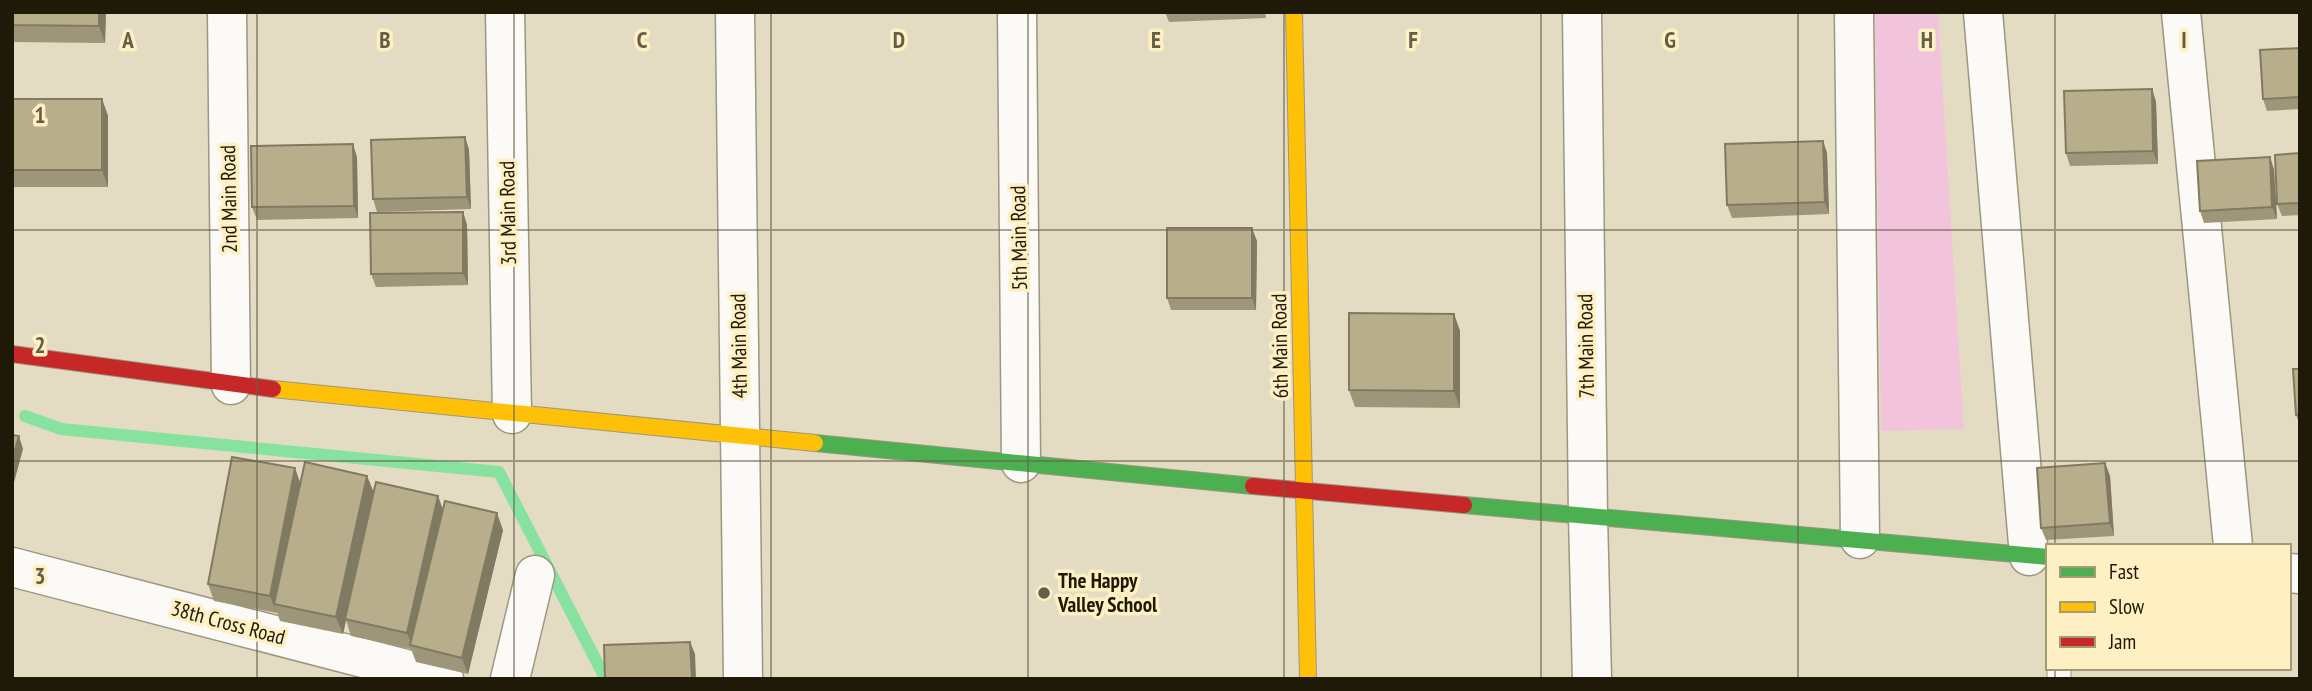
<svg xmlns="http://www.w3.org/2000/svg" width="2312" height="691" font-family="'PT Sans Narrow',sans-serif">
	<rect width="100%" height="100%" fill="#e3dcc2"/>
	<path fill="#f2c4dc" d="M 1875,12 L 1938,12 L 1964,429 L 1881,431 Z"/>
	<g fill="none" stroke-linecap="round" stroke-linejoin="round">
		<path stroke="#87e29f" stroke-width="12" d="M 25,416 L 61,429 L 499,472 L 604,676"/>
		<defs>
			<path id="lane" d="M 2059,668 L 2059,679"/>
			<path id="street" d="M 227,12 L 231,385
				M 505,12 L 512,414
				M 735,12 L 743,679
				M 1017,12 L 1021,463
				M 1582,12 L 1588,516 L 1592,679
				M 1854,12 L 1860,539
				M 1983,12 L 2029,556
				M 2181,12 L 2233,546
				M 12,567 L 444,679
				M 2289,573 L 2300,574
				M 510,679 L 535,575"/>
			<path id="fast" d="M 815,443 L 1253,486
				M 1464,505 L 2048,557"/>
			<path id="slow" d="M 1294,12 L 1308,679
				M 273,389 L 815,443"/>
			<path id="jam" d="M 12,354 L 273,389
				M 1253,486 L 1464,505"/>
		</defs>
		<use href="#lane" stroke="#9c9683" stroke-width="25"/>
		<use href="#street" stroke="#9c9683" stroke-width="41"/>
		<use href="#fast" stroke="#9c9683" stroke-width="18"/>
		<use href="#slow" stroke="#9c9683" stroke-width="18"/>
		<use href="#jam" stroke="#9c9683" stroke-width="18"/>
		<use href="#lane" stroke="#fbfaf6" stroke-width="23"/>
		<use href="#street" stroke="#fbfaf6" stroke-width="38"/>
		<use href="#fast" stroke="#4caf50" stroke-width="16"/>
		<use href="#slow" stroke="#ffc107" stroke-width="16"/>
		<use href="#jam" stroke="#c62828" stroke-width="16"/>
	</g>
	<path fill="#9e9678" d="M 12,12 L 106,12 L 105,43 L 12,42 Z
		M 1165,12 L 1265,12 L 1266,18 L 1169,22 Z
		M 2300,48 L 2300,109 L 2267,111 L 2263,99 Z
		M 2152,89 L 2156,102 L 2158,164 L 2070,166 L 2066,153 Z
		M 12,99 L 102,99 L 108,116 L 108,187 L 12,187 Z
		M 465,137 L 469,150 L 471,209 L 377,212 L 373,199 Z
		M 1823,141 L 1827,153 L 1829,214 L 1732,218 L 1727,205 Z
		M 2300,153 L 2300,215 L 2282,216 L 2277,204 Z
		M 357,157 L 358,218 L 257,220 L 252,207 Z
		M 2270,157 L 2274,170 L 2277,219 L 2204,223 L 2200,211 Z
		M 463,212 L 467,225 L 468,285 L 376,287 L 371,274 Z
		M 1257,241 L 1256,310 L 1171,310 L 1167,298 Z
		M 1454,314 L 1460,331 L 1460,408 L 1355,407 L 1349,390 Z
		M 2300,369 L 2300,425 L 2296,415 Z
		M 2105,463 L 2110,476 L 2114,536 L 2046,540 L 2041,528 Z
		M 367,476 L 374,493 L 438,496 L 443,510 L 503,530 L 468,674 L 416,662 L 411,649 L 351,636 L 346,620 L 343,634 L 280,621 L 277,612 L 277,613 L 214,601 L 208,584 L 301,483 Z"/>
	<path fill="#817a62" d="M 99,12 L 106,12 L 105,43 L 99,26 Z
		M 2152,89 L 2156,102 L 2158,164 L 2153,151 Z
		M 102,99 L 108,116 L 108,187 L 102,170 Z
		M 465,137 L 469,150 L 471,209 L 467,197 Z
		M 1823,141 L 1827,153 L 1829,214 L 1825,202 Z
		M 353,144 L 357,157 L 358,218 L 354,206 Z
		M 2270,157 L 2274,170 L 2277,219 L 2272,207 Z
		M 463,212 L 467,225 L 468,285 L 463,273 Z
		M 1252,228 L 1257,241 L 1256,310 L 1252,298 Z
		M 1454,314 L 1460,331 L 1460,408 L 1454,391 Z
		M 19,436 L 23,449 L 12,490 L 12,460 Z
		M 2105,463 L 2110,476 L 2114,536 L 2110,523 Z
		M 295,468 L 301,485 L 274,604 L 277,613 L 270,596 Z
		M 367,476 L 374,493 L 343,634 L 336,617 Z
		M 438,496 L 444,513 L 412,645 L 407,633 Z
		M 497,513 L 503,530 L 468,674 L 462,658 Z
		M 690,642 L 695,654 L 696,679 L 692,679 Z"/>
	<path fill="#b8ae8c" stroke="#817a62" stroke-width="2" d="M 12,12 L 99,12 L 99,26 L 12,25 Z
		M 2300,48 L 2300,97 L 2263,99 L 2260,50 Z
		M 2152,89 L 2153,151 L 2066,153 L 2064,91 Z
		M 12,99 L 102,99 L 102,170 L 12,170 Z
		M 465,137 L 467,197 L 373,199 L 371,140 Z
		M 1823,141 L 1825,202 L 1727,205 L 1725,144 Z
		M 353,144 L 354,206 L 252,207 L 251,146 Z
		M 2300,153 L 2300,203 L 2277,204 L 2275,155 Z
		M 2270,157 L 2272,207 L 2200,211 L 2197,161 Z
		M 463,212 L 463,273 L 371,274 L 370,213 Z
		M 1167,228 L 1252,228 L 1252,298 L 1167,298 Z
		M 1349,313 L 1454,314 L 1454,391 L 1349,390 Z
		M 2293,369 L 2300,369 L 2300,414 L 2296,415 Z
		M 12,435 L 19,436 L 12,460 Z
		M 232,457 L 295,468 L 270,596 L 208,584 Z
		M 305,462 L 367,476 L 336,617 L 274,604 Z
		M 2105,463 L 2110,523 L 2041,528 L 2037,468 Z
		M 376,482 L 438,496 L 407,633 L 345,619 Z
		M 445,501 L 497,513 L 462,658 L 410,645 Z
		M 690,642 L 692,679 L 605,679 L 604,645 Z"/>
	<path fill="none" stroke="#645e49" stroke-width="2" stroke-opacity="0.55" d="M 257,12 L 257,679M 514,12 L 514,679M 771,12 L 771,679M 1028,12 L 1028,679M 1284,12 L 1284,679M 1541,12 L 1541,679M 1798,12 L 1798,679M 2055,12 L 2055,546M 12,230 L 2300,230M 12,461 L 2300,461M 2055,668 L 2055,679"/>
	<circle fill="#645e49" stroke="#fef0c2" stroke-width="2.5" cx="1044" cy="593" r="7"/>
	<g text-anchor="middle" stroke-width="7" stroke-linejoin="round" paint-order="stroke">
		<g font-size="21" fill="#1f1a08" stroke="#fef0c2">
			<text transform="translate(229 199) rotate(-91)" y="7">2nd Main Road</text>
			<text transform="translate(508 213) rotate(-91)" y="7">3rd Main Road</text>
			<text transform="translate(1019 238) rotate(-91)" y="7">5th Main Road</text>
			<text transform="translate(739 346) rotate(-91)" y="7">4th Main Road</text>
			<text transform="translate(1280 346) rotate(-91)" y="7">6th Main Road</text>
			<text transform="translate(1586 346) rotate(-91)" y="7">7th Main Road</text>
			<text transform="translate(228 623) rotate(15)" y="7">38th Cross Road</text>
		</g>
		<g font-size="21" font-weight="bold" fill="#1f1a08" stroke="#fef0c2" text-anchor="start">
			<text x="1058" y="588">The Happy<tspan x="1058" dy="24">Valley School</tspan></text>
		</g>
	</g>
	<g font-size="23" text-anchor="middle" font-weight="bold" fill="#645e49" stroke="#fef0c2" stroke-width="7" stroke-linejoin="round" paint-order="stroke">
		<text x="128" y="48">A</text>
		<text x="385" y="48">B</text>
		<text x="642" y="48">C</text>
		<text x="899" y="48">D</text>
		<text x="1156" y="48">E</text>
		<text x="1413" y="48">F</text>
		<text x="1670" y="48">G</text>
		<text x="1927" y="48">H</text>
		<text x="2184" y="48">I</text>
		<text x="40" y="123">1</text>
		<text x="40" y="353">2</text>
		<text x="40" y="584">3</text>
	</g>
	<rect width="2312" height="691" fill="none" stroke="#1f1a08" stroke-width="28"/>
	<rect x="2046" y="544" width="245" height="126" fill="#fef0c2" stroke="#a59a78" stroke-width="2"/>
	<rect x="2060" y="567" width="35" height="10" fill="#4caf50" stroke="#a59a78" stroke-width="2"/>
	<text x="2109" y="579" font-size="21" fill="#1f1a08">Fast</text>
	<rect x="2060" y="602" width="35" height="10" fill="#ffc107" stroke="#a59a78" stroke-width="2"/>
	<text x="2109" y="614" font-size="21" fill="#1f1a08">Slow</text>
	<rect x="2060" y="637" width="35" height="10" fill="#c62828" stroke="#a59a78" stroke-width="2"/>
	<text x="2109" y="649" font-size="21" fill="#1f1a08">Jam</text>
</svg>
